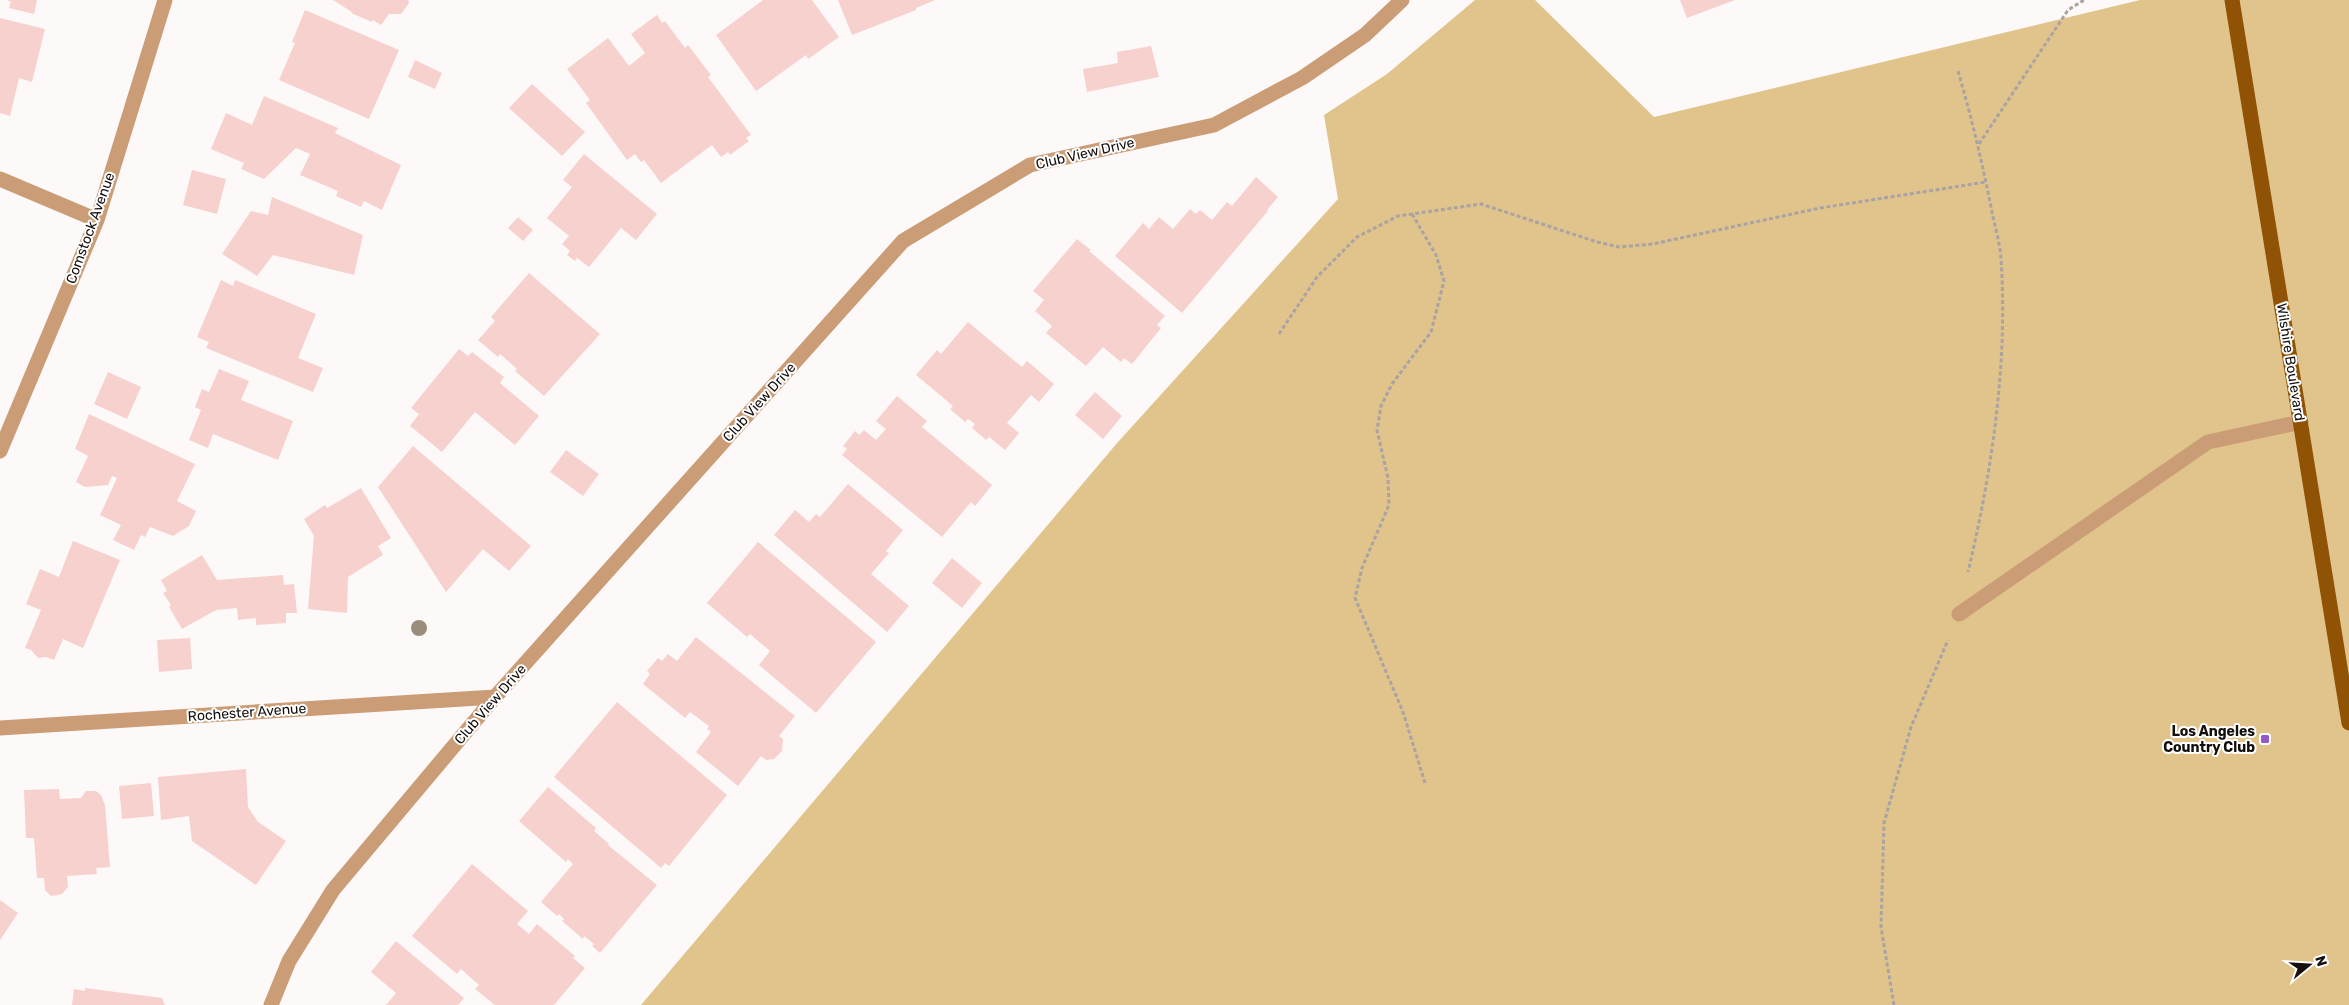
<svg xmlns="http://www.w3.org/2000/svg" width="2349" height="1005" font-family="Rubik,sans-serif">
	<rect width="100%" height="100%" fill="#fdf9f8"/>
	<path fill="#e1c38c" d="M 1475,0 L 1535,0 L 1654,117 L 2140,0 L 2349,0 L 2349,1005 L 641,1005 L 1118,442 L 1338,199 L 1324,115 L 1387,74 Z"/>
	<path fill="#f7d1ce" d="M 7,0 L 37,0 L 34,14 L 9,8 L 11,2 Z
		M 333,0 L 408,0 L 409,3 L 401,14 L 389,14 L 381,25 L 373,20 L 372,22 L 351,13 L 352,12 Z
		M 763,0 L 812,0 L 839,37 L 808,59 L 806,55 L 756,91 L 716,35 Z
		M 838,0 L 935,0 L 916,8 L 916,10 L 852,35 Z
		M 1680,0 L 1735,0 L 1687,18 Z
		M 305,10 L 399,50 L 369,119 L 279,80 L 295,43 L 292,42 Z
		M 657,15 L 662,23 L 665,21 L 685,48 L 688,45 L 711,75 L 708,77 L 751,135 L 746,138 L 749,141 L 730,155 L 728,152 L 721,157 L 712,145 L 661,183 L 644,160 L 641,162 L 635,154 L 627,160 L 586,103 L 590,100 L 567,69 L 608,38 L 629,66 L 645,53 L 631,34 Z
		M 0,18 L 45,29 L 32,82 L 19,78 L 10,116 L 0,113 Z
		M 1151,46 L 1159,77 L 1087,92 L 1083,69 L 1118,63 L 1117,52 Z
		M 415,60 L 442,73 L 435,89 L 408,77 Z
		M 532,84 L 585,132 L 562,156 L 509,108 Z
		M 264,96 L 338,128 L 335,133 L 401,165 L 382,210 L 364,201 L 361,207 L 336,196 L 338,191 L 300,175 L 310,154 L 296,148 L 264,179 L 241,169 L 244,163 L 211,149 L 226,113 L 252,125 Z
		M 584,154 L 657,214 L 636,240 L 621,228 L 589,267 L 577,258 L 575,261 L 567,255 L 570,251 L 562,244 L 569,236 L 547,218 L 572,187 L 563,180 Z
		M 192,170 L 226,179 L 217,214 L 183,205 Z
		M 1256,177 L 1278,197 L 1267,210 L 1268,211 L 1182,313 L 1115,256 L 1143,223 L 1149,229 L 1159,217 L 1173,229 L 1190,209 L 1196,214 L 1200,210 L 1212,220 L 1227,202 L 1232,206 Z
		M 272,197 L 363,235 L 354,275 L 273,255 L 257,276 L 222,254 L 251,211 L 268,215 Z
		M 518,217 L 533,230 L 523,241 L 508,228 Z
		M 1077,239 L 1091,250 L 1089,251 L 1165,316 L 1157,325 L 1161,328 L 1132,364 L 1124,358 L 1121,362 L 1103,347 L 1086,366 L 1046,333 L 1052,326 L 1035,311 L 1044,300 L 1033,291 Z
		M 529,273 L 600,334 L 544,396 L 515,371 L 517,369 L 500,354 L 498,357 L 478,340 L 495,321 L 491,317 Z
		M 221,280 L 233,286 L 235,280 L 316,314 L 298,358 L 323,368 L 313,392 L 206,348 L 209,342 L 197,337 Z
		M 968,322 L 1022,367 L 1027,361 L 1054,384 L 1039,402 L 1031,395 L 1007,423 L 1019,433 L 1005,450 L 989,437 L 986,440 L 972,428 L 975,424 L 968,419 L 965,422 L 950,409 L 953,406 L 916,375 L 937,350 L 941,354 Z
		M 459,349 L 468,356 L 472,352 L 504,377 L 500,383 L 539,416 L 515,445 L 475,412 L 442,452 L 410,426 L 419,414 L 411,408 Z
		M 219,369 L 249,381 L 241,400 L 293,421 L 278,460 L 213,434 L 208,448 L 189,440 L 201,410 L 195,407 L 202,389 L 209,392 Z
		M 108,372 L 141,387 L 127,419 L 94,404 Z
		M 1095,392 L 1122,416 L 1103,439 L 1075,415 Z
		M 897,396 L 927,421 L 922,427 L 992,485 L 975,506 L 971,502 L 942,537 L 842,455 L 847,449 L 843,446 L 855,431 L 859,435 L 864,430 L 876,440 L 886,429 L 876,421 Z
		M 89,414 L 195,464 L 177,501 L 196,511 L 189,526 L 173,536 L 150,527 L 145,537 L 141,535 L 134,550 L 113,540 L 121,525 L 100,515 L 117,478 L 112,476 L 108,485 L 85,487 L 76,482 L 88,456 L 75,449 Z
		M 413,446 L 531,546 L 509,571 L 483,549 L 446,592 L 378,487 Z
		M 566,450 L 599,474 L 583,496 L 550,472 Z
		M 848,484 L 903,530 L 886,551 L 889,553 L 871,574 L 909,606 L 887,632 L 774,535 L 795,510 L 809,522 L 816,514 L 820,517 Z
		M 361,488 L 391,538 L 378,546 L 383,555 L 348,577 L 347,613 L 308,609 L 314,536 L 304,519 L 325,505 L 327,508 Z
		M 73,541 L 120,560 L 83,648 L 63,639 L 54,660 L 46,657 L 38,658 L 31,650 L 25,648 L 41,610 L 26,604 L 40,569 L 59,577 Z
		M 758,542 L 876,642 L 816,713 L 759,665 L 770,651 L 750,634 L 747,637 L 707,603 Z
		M 202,555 L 217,580 L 283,575 L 284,585 L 294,584 L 297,613 L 286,613 L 286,623 L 256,625 L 256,618 L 238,620 L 237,608 L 216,610 L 182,629 L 169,607 L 171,605 L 163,593 L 167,591 L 161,580 Z
		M 952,558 L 982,583 L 962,608 L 932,583 Z
		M 696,637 L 795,716 L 779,736 L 783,739 L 782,751 L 774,759 L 766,760 L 761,756 L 738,786 L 696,752 L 711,732 L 707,729 L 709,726 L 690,712 L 685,718 L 643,684 L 650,674 L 647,671 L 658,658 L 662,661 L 668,654 L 677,661 Z
		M 190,638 L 192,669 L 159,672 L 157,640 Z
		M 617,702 L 727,795 L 669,866 L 665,863 L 661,868 L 554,777 Z
		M 246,769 L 248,807 L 258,822 L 286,841 L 256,885 L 192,841 L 189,816 L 161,820 L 158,777 Z
		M 151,783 L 154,816 L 122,819 L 119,786 Z
		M 548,787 L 596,828 L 594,831 L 609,844 L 608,845 L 657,885 L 600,953 L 592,946 L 594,944 L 584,936 L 583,939 L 562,921 L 564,919 L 559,914 L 557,916 L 541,902 L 573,864 L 568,859 L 566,862 L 519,821 Z
		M 59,789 L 60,799 L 81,798 L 86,791 L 96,791 L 101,795 L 105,805 L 110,867 L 96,868 L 97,874 L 67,876 L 68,887 L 62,894 L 51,896 L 45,890 L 44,878 L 37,878 L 34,838 L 26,838 L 24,790 Z
		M 472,864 L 528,911 L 517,924 L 529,934 L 537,924 L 575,956 L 573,958 L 585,968 L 554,1005 L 495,1005 L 475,989 L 479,985 L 461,969 L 457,974 L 412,936 Z
		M 0,900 L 18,913 L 0,940 Z
		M 396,941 L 464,998 L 458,1005 L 386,1005 L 396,993 L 371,972 Z
		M 85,988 L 162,998 L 165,1005 L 72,1005 L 74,989 L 85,991 Z"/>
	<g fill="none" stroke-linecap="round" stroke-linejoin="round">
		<path stroke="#a9a4a3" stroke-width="3" stroke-dasharray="4 2.5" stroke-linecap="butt" d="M 1958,71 C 1971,116 1982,161 1991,207 C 1994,224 2000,242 2001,259 C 2008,364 1992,471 1968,572
			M 1979,144 L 2068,10 L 2084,0
			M 1412,214 L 1436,255 L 1444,281 L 1431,332 L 1392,384 L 1381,406 L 1377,430 L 1388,478 L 1389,505 L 1362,568 L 1355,598 L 1403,712 L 1425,783
			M 1279,334 L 1317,277 L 1357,237 L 1398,216 L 1481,204 L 1597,242 L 1619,247 L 1653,244 L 1820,208 L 1986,182
			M 1894,1005 L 1881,927 L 1884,823 L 1911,727 L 1948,640"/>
		<path stroke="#ca9d76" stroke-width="15" d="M 1959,614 L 2208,442 L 2301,422"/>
		<path stroke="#ca9d76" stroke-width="15" d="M 0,179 L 97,220
			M 0,451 L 97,220 L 165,0
			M 0,728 L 495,697
			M 271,1005 L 289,961 L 333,890 L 495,697 L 903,241 L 1030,165 L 1214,125 L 1302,78 L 1365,35 L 1402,0"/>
		<path stroke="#905204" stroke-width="15" d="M 2232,0 L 2349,723"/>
	</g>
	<circle fill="#998e7b" cx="419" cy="628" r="8"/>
	<rect fill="#9357ce" stroke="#fff" stroke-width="2" x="2260" y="734" width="10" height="10" rx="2.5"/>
	<g text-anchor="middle" stroke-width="4" stroke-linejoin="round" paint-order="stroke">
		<g font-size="14" fill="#140e0c" stroke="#fff">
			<text transform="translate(1085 153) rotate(-13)" y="5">Club View Drive</text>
			<text transform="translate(90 228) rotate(-70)" y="5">Comstock Avenue</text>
			<text transform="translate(2291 362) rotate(81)" y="5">Wilshire Boulevard</text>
			<text transform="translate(759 402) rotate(-48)" y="5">Club View Drive</text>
			<text transform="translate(490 704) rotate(-49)" y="5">Club View Drive</text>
			<text transform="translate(247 712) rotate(-4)" y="5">Rochester Avenue</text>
		</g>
		<g font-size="14" font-weight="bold" fill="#140e0c" stroke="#fff" text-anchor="end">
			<text x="2255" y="736">Los Angeles<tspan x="2255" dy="16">Country Club</tspan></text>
		</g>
	</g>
	<g transform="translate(2309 965) rotate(72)" stroke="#ffffff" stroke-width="4" paint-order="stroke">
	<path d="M0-4L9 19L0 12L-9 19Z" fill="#140e0c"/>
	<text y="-8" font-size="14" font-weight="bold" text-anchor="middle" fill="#140e0c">N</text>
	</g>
</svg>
